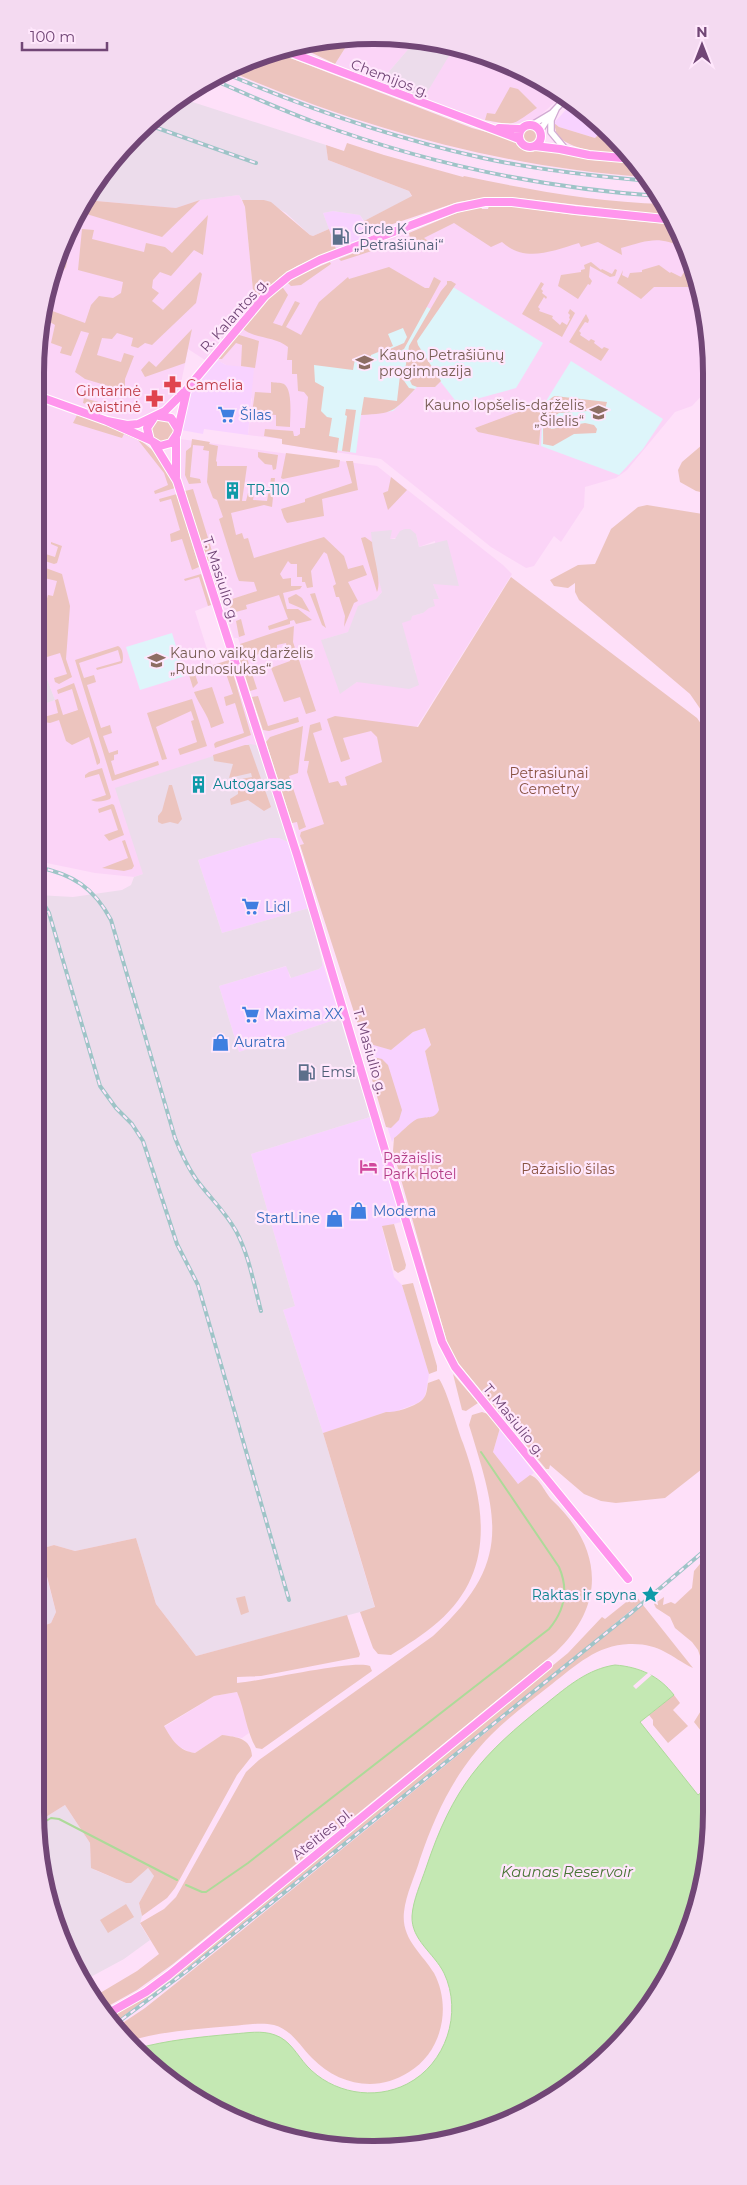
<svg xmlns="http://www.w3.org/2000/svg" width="747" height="2185" font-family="Montserrat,sans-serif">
	<rect width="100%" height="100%" fill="#fee0f9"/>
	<path fill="#fbd4f7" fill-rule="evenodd" d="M 395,36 L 417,39 L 380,82 L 335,64 L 347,45 L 329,38 Z
		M 454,45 L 543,80 L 562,96 L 535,120 L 510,125 L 485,120 L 423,99 Z
		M 239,195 L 245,207 L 254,301 L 205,360 L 188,349 L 180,388 L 163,408 L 140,420 L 125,421 L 35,390 L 35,373 L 46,286 L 70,224 L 85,200 L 151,206 Z
		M 454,214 L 457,219 L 502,242 L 631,221 L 677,225 L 709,330 L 709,388 L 692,406 L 675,412 L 627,470 L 616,478 L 585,487 L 584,507 L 561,542 L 554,536 L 534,566 L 526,568 L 491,547 L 381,459 L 282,444 L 282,439 L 248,435 L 252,399 L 226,365 L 217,360 L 217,357 L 281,285 L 313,266 L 379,241 L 409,233 Z
		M 35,401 L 133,435 L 145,443 L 172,479 L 211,605 L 195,611 L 212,665 L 229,660 L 230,662 L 258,748 L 256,745 L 143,874 L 134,877 L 95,873 L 37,861 L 36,707 L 55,700 L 36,650 Z
		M 180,439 L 377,466 L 503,565 L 512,574 L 388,773 L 347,785 L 343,808 L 304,844 L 300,845 L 239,656 L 242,650 L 238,638 L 234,638 L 209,566 L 180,474 ZM 391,530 L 390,539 L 416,534 L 419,547 L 435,541 L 433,584 L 439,599 L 433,599 L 423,613 L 412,616 L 401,623 L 416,673 L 357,682 L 341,693 L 322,640 L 348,632 L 382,592 Z
		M 237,1692 L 244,1709 L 249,1733 L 242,1738 L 222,1735 L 195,1753 L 189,1752 L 176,1745 L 164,1727 L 214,1696 Z"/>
	<path fill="#f8d2ff" d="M 571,104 L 603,130 L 595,138 L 559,127 L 554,123 Z
		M 333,211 L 360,215 L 372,236 L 336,249 L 323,213 Z
		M 217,360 L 226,365 L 254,368 L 248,435 L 204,429 L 203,434 L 181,430 L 189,395 Z
		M 270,838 L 279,838 L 288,842 L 309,908 L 222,933 L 198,860 Z
		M 322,961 L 340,1018 L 239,1052 L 219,986 L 287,966 L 290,978 L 319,969 L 322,966 Z
		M 425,1028 L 431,1046 L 425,1051 L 439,1110 L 437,1114 L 430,1118 L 417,1120 L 394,1138 L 392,1142 L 366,1059 L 366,1042 L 391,1050 L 413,1032 Z
		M 370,1117 L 401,1222 L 382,1227 L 394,1277 L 402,1285 L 429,1374 L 426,1392 L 424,1398 L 418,1403 L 392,1413 L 386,1412 L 323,1433 L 283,1310 L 295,1306 L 251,1154 Z
		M 500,1428 L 534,1473 L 518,1484 L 493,1452 Z"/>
	<path fill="#ecdceb" d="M 417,39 L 455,46 L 423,99 L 380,82 Z
		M 180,98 L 326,145 L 328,160 L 409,191 L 412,197 L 364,221 L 360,215 L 333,211 L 323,213 L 329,229 L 313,236 L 310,235 L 286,213 L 264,200 L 242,200 L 239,195 L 200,200 L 176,208 L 85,200 L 105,168 L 150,119 Z
		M 405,529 L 410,529 L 416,534 L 419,547 L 447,540 L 459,586 L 433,584 L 439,599 L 433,599 L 435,606 L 429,608 L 423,613 L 412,616 L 411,620 L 402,623 L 419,685 L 409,689 L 357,682 L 340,694 L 321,640 L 348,632 L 358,606 L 376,599 L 382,592 L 374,562 L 371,532 L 392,530 L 390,539 L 395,539 L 400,531 Z
		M 36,650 L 55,700 L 36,707 Z
		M 250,744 L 256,745 L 258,748 L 288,842 L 279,838 L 270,838 L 198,860 L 222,933 L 309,908 L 322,961 L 322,966 L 319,969 L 291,978 L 286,966 L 219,986 L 239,1052 L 340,1018 L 370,1117 L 251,1154 L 295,1306 L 283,1310 L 323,1433 L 375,1608 L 196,1656 L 156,1604 L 136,1538 L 75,1551 L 54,1545 L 40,1549 L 37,895 L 73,897 L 122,890 L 131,885 L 134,877 L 143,874 L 115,788 Z
		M 40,1552 L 56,1612 L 51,1623 L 40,1627 Z
		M 65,1805 L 90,1843 L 91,1863 L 95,1870 L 126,1883 L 148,1868 L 154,1876 L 139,1903 L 142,1916 L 140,1924 L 150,1940 L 124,1959 L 85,1980 L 61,1941 L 41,1877 L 41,1820 Z"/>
	<path fill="#ddf5fa" d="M 453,287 L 543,343 L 516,388 L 458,404 L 440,381 L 435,387 L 417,387 L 393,411 L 361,415 L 356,453 L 309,446 L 314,389 L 303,371 L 425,306 L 437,312 Z
		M 571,361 L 663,419 L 643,449 L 619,475 L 541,446 L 543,406 Z
		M 172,633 L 185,676 L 140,690 L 126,647 Z"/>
	<path fill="#ecc4be" d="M 329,38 L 347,45 L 335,64 L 306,50 L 309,43 Z
		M 272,51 L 472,128 L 512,139 L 520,147 L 528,151 L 540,149 L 591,160 L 636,163 L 646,177 C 501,167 361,128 227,70 Z
		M 510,87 L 518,89 L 537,108 C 510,126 517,126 485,120 L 487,113 L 495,114 Z
		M 554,123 L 559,127 L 595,138 L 603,130 L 631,154 C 606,152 577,153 557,136 Z
		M523 136a7 7 0 1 1 14 0a7 7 0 1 1-14 0Z
		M 347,143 L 384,155 L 463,177 L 464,176 C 530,190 596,202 664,204 L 672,216 L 519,198 L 490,197 L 458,202 L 369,232 L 364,221 L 412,196 L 409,191 L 328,160 L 326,145 L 344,151 Z
		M 85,200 L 176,208 L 200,200 L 162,237 L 80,212 L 78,210 Z
		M 242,200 L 264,200 L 271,202 L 310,235 L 313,236 L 329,229 L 336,249 L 297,266 L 280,277 L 254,301 L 245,207 Z
		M 480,206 L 482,209 L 488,209 L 489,206 L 517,207 L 575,215 L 677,225 L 684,248 C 657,235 648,241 621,248 L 622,255 L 598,242 L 581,247 L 579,243 C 552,251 525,263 502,242 L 491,247 L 454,223 L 424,238 L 431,243 L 427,251 L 414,244 L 411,245 L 409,233 L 454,214 Z
		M 208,215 L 203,255 L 194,250 L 171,276 L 160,272 L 153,280 L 152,288 L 159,293 L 152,301 L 163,310 L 200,272 L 202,274 L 196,303 L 152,345 L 145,343 L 138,348 L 131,346 L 133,338 L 117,333 L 112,339 L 102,338 L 97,355 L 121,362 L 124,353 L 134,356 L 125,379 L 125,391 L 85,379 L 75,372 L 89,333 L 81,331 L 71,356 L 60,353 L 62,347 L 51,343 L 55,325 L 50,322 L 39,345 L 41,325 L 47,309 L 85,323 L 91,305 L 99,296 L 113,298 L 121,293 L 123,282 L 78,270 L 82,229 L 94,230 L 92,239 L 144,252 L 146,243 L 165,247 L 172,253 Z
		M 74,218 L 76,219 L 74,239 L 65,236 Z
		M 380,243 L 389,246 L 386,249 L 381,248 L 341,261 L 339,259 Z
		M 57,258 L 67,261 L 66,267 L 55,282 L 49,280 Z
		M 330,262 L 331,264 L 301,285 L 291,286 L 286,281 Z
		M 591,262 L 601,270 L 602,269 L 612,274 L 615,269 L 617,270 L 615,276 L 610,277 L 590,266 L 589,277 L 592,281 L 590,285 L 588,284 L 578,299 L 558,286 L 561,275 L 581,272 L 581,270 L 585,269 L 584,265 Z
		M 689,264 L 698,292 L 691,289 L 692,287 L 654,287 L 641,299 L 617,283 L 623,270 L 622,275 L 628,278 L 630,273 L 642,272 L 642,270 L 659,265 L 670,273 L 671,272 L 681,277 Z
		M 389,267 L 425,288 L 429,288 L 434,277 L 441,281 L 404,349 L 389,356 L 390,349 L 404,343 L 407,337 L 403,328 L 388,334 L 393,346 L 371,355 L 370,361 L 355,359 L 353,370 L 314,365 L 315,382 L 324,387 L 321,411 L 327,417 L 332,418 L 329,436 L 339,438 L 337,453 L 282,444 L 282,439 L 264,436 L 265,429 L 293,431 L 294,436 L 297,436 L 300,434 L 300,428 L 305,428 L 308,397 L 304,392 L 298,391 L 297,374 L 292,374 L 292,360 L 287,360 L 288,347 C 275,336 253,339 242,328 L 281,285 L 288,295 L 273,323 L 282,326 L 295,301 L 300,303 L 286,327 L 301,335 L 319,302 L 348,277 L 349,279 Z
		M 447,281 L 451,281 L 456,284 L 417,341 L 418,345 L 441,381 L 435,387 L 417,387 L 412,385 L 405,370 L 409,346 L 441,291 L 447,284 Z
		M 541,282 L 544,284 L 541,289 L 543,291 L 542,293 L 547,297 L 546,299 L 544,297 L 538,307 L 540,309 L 539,311 L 553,316 L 552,318 L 560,325 L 562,322 L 567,325 L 570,319 L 569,318 L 570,315 L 568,313 L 570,309 L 575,313 L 562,337 L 522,314 Z
		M 586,314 L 589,320 L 588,323 L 585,322 L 579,331 L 581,333 L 580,335 L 589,341 L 591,339 L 595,341 L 594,343 L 602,349 L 604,347 L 609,349 L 601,361 L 569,342 Z
		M 192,329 L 185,363 L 145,377 L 141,370 L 149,361 L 156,367 Z
		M 236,334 L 259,341 L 255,368 L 241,366 L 242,345 L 236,343 L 222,359 L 217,359 Z
		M 400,375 L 409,388 L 415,389 C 392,413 394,413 361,415 L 364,397 L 397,401 Z
		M 271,382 C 275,383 280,382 284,384 C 293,390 290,417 290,427 L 276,426 L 276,415 L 252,413 L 255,392 L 271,393 Z
		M 555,396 L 607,402 L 605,409 L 602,410 L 559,413 L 553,417 L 551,429 L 585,423 L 594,425 L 597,429 L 596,433 L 574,434 L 553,446 L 543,444 C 544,430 539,402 555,396 Z
		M 84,398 L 116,407 L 113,413 L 83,403 Z
		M 539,404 L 542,408 L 539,445 L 478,432 L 475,428 Z
		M 346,409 L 356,410 L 350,452 L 342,451 L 347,416 L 345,415 Z
		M 77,415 C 121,431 159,437 175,488 L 155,494 L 154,491 L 168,485 L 164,473 L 138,440 L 124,434 L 122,438 L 73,423 Z
		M151 431a11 11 0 1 1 22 0a11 11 0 1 1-22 0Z
		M 192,439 L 210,442 L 209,444 L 218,446 L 216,461 L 217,462 L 217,466 L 247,466 L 242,501 L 246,501 L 248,493 L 254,494 L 253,500 L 267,501 L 271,478 L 275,478 L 272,507 L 264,505 L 231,513 L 236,535 L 242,533 L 244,539 L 248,538 L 254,558 L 324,537 L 344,556 L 348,569 L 363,565 L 367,575 L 348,582 L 358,601 L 354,603 L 344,627 L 345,616 L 339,597 L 336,597 L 333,586 L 336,584 L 327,554 L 324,552 L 311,571 L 313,587 L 307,588 L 305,582 L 302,582 L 302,577 L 297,577 L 297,564 L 291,564 L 288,561 L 280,574 L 283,579 L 291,578 L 291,586 L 302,586 L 300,589 L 283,593 L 287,609 L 298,609 L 312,620 L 296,624 L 294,620 L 290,621 L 290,624 L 269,630 L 268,626 L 288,619 L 279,595 L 246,605 L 247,609 L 232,613 L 229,605 L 223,606 L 211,572 L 219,570 L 229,600 L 257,591 L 254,582 L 239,581 L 237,576 L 219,519 L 223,517 L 217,500 L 213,498 L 207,482 L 209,451 L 203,450 L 204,446 L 193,445 L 190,477 L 200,479 L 201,483 L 189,484 L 185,475 L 186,451 L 191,447 Z
		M 709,439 L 709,494 L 696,491 L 680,482 L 678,470 L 682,462 Z
		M 258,452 L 278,455 L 276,469 L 273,470 L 272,465 L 265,464 L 258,457 Z
		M 286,453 L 340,460 L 339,467 L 283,479 L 281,478 Z
		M 346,461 L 353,461 L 358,490 L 322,499 L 324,516 L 287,523 L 284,518 L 281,509 L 305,502 L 305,499 L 352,483 Z
		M 391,477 L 407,490 L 388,510 L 383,493 L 388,491 Z
		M 193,489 L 216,564 L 209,566 L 185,491 Z
		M 177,494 L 199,567 L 192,570 L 182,539 L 171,542 L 170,534 L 180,530 L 171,499 L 160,502 L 159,499 Z
		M 647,505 L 709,515 L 710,723 L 690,694 L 579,600 L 575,592 L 575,583 L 568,588 L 554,586 L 550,580 L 578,565 L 595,564 L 611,529 L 638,507 Z
		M 365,537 L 372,542 C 373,555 382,581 377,592 L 361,538 Z
		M 51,542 L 62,546 L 57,563 L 54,564 L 36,558 L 36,551 L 55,557 L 58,547 L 51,544 Z
		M 43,567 L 62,574 L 70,606 L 66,659 L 72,677 L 59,684 L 55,682 L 54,678 L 67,674 L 60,653 L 47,657 L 43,649 L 45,643 L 36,640 L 36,624 L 39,612 L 43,613 L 48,595 L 53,596 L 57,581 L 44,578 L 42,568 Z
		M 201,574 L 211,605 L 208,606 L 199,577 L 185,581 L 184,579 Z
		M 511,577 L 697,718 L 710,737 L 711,1462 L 665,1498 L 616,1503 L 601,1501 L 584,1494 L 550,1465 L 549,1469 L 546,1469 L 455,1359 L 447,1342 L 393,1151 L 394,1138 C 401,1133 409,1123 417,1119 C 426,1116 434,1120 439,1110 L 425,1051 L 431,1045 L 425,1028 L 413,1032 L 391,1050 L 370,1044 L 362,1037 L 300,845 L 304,844 L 300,836 L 301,832 L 324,824 L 307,772 L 309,761 L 304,761 L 310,725 L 320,722 L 322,730 L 313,733 L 329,783 L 338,781 L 341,786 L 347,785 L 345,777 L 382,762 L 377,737 L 371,731 L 343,738 L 350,759 L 341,762 L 327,719 L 335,716 L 418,727 Z
		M 315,593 L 326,628 L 322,625 L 310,594 Z
		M 296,594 L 302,598 L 310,612 L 289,603 L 288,598 Z
		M 241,619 L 245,635 L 239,637 L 236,621 Z
		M 294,626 L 293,642 L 316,711 L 306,714 L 300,697 L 284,702 L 271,668 L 290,661 L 286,643 L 277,645 L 277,648 L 247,658 L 257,689 L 250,691 L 240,660 L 244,654 L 240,644 Z
		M 118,646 C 123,648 124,658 122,663 L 97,670 L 96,668 L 121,661 L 118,650 L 79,663 L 84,678 L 94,675 L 96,682 L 87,685 L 101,728 L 110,725 L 112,733 L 103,736 L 109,753 L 118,750 L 118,754 L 114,755 L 114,760 L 111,761 L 115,775 L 158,761 L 159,765 L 112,781 L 75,660 Z
		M 229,660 L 251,735 L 215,748 L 214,744 L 216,742 L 244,733 L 235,703 L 226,706 L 224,697 L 233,694 L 223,665 L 195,674 L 198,683 L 193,688 L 189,675 L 191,672 Z
		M 74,683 L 100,760 L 100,763 L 97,765 L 89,737 L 72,745 L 66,741 L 59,720 L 50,723 L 44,722 L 40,728 L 38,753 L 37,753 L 36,707 L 41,705 L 44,717 L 58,713 L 55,700 L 58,699 L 63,715 L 78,710 L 72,689 L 58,694 L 57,690 Z
		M 212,687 L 224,723 L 211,728 C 208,714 199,705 194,692 Z
		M 258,696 L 268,726 L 298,717 L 299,722 L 269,731 L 263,730 L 252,697 Z
		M 192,699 L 207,746 L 180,755 L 178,749 L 197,742 L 191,721 L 194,720 L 191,711 L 156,727 L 167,759 L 162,760 L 147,713 Z
		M 303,726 L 298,773 L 289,776 L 306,827 L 299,830 L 297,822 L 292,823 L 266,742 L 270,737 Z
		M 245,745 L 249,745 L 271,807 L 264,811 L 248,800 L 231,805 L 230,799 L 238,794 L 238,788 L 225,790 L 222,787 L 224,782 L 252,777 L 251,773 L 229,778 L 233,764 L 214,761 L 213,755 Z
		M 102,768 L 111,797 L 110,799 C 104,801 98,803 91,800 L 106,795 L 99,774 L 85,778 L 85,775 L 89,772 Z
		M 169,785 L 172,785 L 182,819 L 178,824 L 170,822 L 162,824 L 158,822 L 158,816 L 162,811 Z
		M 112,804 L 114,805 L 124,835 L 109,841 L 104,835 L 118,830 L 111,809 L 99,813 L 98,809 Z
		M 125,840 L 134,866 L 132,869 L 124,871 L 102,868 L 128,858 L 122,841 Z
		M 369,1056 L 382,1059 L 388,1065 L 402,1110 L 399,1120 L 391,1128 L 386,1127 L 366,1059 Z
		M 394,1224 L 406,1265 L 405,1269 L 398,1273 L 394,1270 L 382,1226 Z
		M 413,1283 L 437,1366 L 437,1371 L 429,1374 L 402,1285 Z
		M 453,1374 L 478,1403 L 466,1411 L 462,1410 Z
		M 439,1379 C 447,1390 457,1428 463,1443 C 486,1508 495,1572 438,1622 C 423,1635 407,1645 391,1655 L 378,1654 L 373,1648 L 360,1612 L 375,1607 L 323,1433 L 386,1412 C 395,1413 417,1406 423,1399 C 427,1395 427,1388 428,1383 Z
		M 482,1412 L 488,1414 L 500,1428 L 493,1452 L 518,1484 L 530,1475 C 540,1478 545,1493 552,1500 C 602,1547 607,1604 556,1652 L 173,1964 L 137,1990 L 103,2009 L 95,1996 L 137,1971 L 159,1954 L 140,1923 L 164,1909 L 176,1897 L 246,1772 L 259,1760 L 433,1636 C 513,1562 498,1519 469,1425 L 472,1415 Z
		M 136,1538 L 156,1604 L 196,1656 L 347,1615 L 360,1654 L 359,1657 L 261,1676 L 237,1677 L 237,1683 C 262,1681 355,1659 370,1666 L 372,1671 L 262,1749 L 256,1748 C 246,1731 245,1710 237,1692 L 214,1696 L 164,1726 C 172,1740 179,1751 195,1753 L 222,1735 C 237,1737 251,1738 252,1756 L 237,1775 L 175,1888 L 167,1898 L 142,1916 L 139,1903 L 154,1876 L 148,1868 L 131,1883 L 126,1883 L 91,1868 L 90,1843 L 65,1805 L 41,1820 L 40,1627 L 51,1623 L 56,1612 L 40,1549 L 54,1545 L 75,1551 Z
		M 712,1556 L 712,1672 L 701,1659 L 698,1650 L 692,1642 L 675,1628 L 670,1617 L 656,1608 L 654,1604 L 664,1597 L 663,1605 L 671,1602 L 675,1604 L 692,1588 L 694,1571 L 705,1558 Z
		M 635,1595 L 641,1602 L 600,1636 L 206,1954 L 113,2024 L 109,2019 L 156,1988 L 203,1952 L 568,1653 L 602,1617 L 605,1619 Z
		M 245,1596 L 249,1612 L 241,1615 L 236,1598 Z
		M 643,1605 L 693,1668 C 669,1656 660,1643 629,1644 C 597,1645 575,1666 552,1684 C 532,1700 510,1716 491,1735 C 456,1770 436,1812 420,1859 C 415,1876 406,1894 404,1912 C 401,1939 422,1953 434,1973 C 452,2007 442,2052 409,2072 C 377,2093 338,2085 312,2058 C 300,2046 292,2030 274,2025 C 261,2022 246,2025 232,2026 C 196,2029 161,2031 126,2042 L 115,2028 L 145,2008 L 219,1949 Z
		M 674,1695 L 680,1703 L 673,1710 L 688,1726 L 668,1743 L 653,1725 L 653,1720 L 649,1715 Z
		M 702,1709 L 712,1713 L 712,1745 L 694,1722 Z
		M 126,1904 L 134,1917 L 108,1933 L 100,1920 Z"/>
	<path fill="#c4e8b3" stroke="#adda99" d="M 615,1665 C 640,1667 659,1676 674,1695 L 640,1722 L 698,1795 L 708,1787 L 712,1788 L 712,1812 L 701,1899 L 655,2000 L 613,2051 L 562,2093 L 461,2139 L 396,2149 L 330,2147 L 224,2115 L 168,2080 L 135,2049 C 167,2040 200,2037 233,2034 C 247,2033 262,2030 275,2035 C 290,2040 297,2055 307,2066 C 332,2093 374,2101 407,2084 C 446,2064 463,2013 444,1973 C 434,1953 411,1940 412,1916 C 413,1900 421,1883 426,1868 C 453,1787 481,1755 547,1703 C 568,1686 588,1669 615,1665 Z"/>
	<path fill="#fee0f9" d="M 649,1672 L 651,1675 L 654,1673 L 636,1689 L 633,1686 Z"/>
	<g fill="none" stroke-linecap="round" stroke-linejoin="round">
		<path stroke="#adda99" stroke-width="2" d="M 41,1824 L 51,1818 L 59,1819 L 177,1880
			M 186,1885 L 202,1892 L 206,1892 L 248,1863 L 549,1629 C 565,1610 569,1590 559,1567 L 481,1452"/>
		<defs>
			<path id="minor" d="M 556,109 L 551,120 L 551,132 L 566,150
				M 532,125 L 552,113 L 565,99
				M 540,131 L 550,115"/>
			<path id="major" d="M 281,49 L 519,139
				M519 136a11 11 0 1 1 22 0a11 11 0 1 1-22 0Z
				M 499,128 L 521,129
				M 535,146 L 560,149 L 589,155 L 634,159
				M 35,395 L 107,421 L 150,440
				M 159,416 L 171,418 L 178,429
				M 153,419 L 147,428 L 150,440 L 160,446 L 171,443 L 177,434 L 187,390
				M 107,421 L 127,425 L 138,424 L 165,411 L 187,389 L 265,296 L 289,276 L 320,260 L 456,208 L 485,202 L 512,202 L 575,210 L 675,220
				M 176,438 L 176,477
				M 153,442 L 177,481 L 297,855 L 442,1342 L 455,1367 L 628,1579
				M 107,2014 L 146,1992 L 169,1975 L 548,1665"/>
		</defs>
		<use href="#minor" stroke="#d2abd3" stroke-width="8"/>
		<use href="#major" stroke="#fff" stroke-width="10"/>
		<use href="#minor" stroke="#fff" stroke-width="5.5"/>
		<use href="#major" stroke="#ff95ed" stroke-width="8"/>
		<defs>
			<path id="rail" d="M 222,72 C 306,108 393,138 483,158 C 537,170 593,176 649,181
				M 209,78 C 244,93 279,109 314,122 C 425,163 541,188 659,196
				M 146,124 L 256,163
				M 37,867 C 73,874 94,888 111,920 L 175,1138 C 181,1153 187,1166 196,1179 C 209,1197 225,1211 236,1231 C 249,1255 254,1285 261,1311
				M 37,892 L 49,913 L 100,1086 L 116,1108 L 132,1124 L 143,1141 L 177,1244 L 198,1285 L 289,1600
				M 113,2026 L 188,1970 L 631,1613 L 711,1545"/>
		</defs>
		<use href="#rail" stroke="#9ec4c7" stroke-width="4"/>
		<use href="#rail" stroke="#ffe7fc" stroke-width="2" stroke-dasharray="5.5" stroke-linecap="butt"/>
	</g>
	<defs>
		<symbol id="fuel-bare" viewBox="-9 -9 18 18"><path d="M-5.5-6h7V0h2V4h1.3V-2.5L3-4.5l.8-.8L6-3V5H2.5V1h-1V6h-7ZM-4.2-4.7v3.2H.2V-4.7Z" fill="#5c6f8a" stroke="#ffe7fc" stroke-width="2.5" paint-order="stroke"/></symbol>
		<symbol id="school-bare" viewBox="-9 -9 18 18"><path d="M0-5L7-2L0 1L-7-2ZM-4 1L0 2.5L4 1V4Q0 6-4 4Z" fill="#8d6e63" stroke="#ffe7fc" stroke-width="2.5" paint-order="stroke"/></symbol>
		<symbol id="pharmacy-bare" viewBox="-9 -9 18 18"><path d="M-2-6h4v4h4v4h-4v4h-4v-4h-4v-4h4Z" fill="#e0444e" stroke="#ffe7fc" stroke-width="2.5" paint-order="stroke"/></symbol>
		<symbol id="supermarket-bare" viewBox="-9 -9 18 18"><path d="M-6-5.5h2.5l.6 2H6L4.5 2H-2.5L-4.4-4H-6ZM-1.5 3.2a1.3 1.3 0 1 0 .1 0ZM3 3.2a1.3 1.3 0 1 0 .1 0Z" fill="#3f7fe0" stroke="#ffe7fc" stroke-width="2.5" paint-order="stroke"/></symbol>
		<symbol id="building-bare" viewBox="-9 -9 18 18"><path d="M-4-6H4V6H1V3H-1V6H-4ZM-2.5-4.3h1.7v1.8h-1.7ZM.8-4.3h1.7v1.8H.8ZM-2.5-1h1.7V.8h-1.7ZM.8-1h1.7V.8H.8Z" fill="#0f9aa8" stroke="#ffe7fc" stroke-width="2.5" paint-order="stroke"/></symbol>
		<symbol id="shop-bare" viewBox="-9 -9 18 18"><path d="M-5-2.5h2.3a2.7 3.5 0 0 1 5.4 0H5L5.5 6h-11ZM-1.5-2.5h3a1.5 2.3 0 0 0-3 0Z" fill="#3f7fe0" stroke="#ffe7fc" stroke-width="2.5" paint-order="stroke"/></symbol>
		<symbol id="hotel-bare" viewBox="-9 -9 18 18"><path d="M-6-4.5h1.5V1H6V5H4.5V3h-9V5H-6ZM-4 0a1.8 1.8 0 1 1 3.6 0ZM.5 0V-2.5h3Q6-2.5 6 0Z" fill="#d1479c" stroke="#ffe7fc" stroke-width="2.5" paint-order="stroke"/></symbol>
		<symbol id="sight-bare" viewBox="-9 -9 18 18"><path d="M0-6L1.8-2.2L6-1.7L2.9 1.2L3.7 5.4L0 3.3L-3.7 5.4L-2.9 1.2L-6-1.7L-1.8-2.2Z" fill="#0f9aa8" stroke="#ffe7fc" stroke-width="2.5" paint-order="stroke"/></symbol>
	</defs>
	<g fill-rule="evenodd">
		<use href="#fuel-bare" x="328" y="224" width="25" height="25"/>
		<use href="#school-bare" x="352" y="350" width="25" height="25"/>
		<use href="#pharmacy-bare" x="160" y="372" width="25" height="25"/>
		<use href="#pharmacy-bare" x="142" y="386" width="25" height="25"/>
		<use href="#school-bare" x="586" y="400" width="25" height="25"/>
		<use href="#supermarket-bare" x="214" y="402" width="25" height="25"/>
		<use href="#building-bare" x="220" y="478" width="25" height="25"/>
		<use href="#school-bare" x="144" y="648" width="25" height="25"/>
		<use href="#building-bare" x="186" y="772" width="25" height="25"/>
		<use href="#supermarket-bare" x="238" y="894" width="25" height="25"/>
		<use href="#supermarket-bare" x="238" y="1002" width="25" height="25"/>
		<use href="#shop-bare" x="208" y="1030" width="25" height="25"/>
		<use href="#fuel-bare" x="294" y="1060" width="25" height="25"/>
		<use href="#hotel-bare" x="356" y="1154" width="25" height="25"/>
		<use href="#shop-bare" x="346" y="1198" width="25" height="25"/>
		<use href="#shop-bare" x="322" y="1206" width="25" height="25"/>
		<use href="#sight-bare" x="638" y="1582" width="25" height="25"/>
	</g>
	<g text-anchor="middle" stroke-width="4.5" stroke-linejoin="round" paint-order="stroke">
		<g font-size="14" fill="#714676" stroke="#ffe7fc">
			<text transform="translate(390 78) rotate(21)" y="5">Chemijos g.</text>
			<text transform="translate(234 315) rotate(-48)" y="5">R. Kalantos g.</text>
			<text transform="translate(221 579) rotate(72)" y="5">T. Masiulio g.</text>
			<text transform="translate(370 1051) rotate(74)" y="5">T. Masiulio g.</text>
			<text transform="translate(514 1420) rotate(51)" y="5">T. Masiulio g.</text>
			<text transform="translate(322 1834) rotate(-39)" y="5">Ateities pl.</text>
		</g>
		<g font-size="14" fill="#4e5e75" stroke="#ffe7fc" text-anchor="start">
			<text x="354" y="234">Circle K<tspan x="354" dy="16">„Petrašiūnai“</tspan></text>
			<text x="321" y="1077">Emsi</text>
		</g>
		<g font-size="14" fill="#785e54" stroke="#ffe7fc" text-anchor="start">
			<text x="379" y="360">Kauno Petrašiūnų<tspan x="379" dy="16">progimnazija</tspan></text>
			<text x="584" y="410" text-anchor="end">Kauno lopšelis-darželis<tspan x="584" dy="16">„Šilelis“</tspan></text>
			<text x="170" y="658">Kauno vaikų darželis<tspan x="170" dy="16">„Rudnosiukas“</tspan></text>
		</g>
		<g font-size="14" fill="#be3a42" stroke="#ffe7fc" text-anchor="start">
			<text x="186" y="390">Camelia</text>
			<text x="141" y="396" text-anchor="end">Gintarinė<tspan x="141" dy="16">vaistinė</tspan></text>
		</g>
		<g font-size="14" fill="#366cbe" stroke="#ffe7fc" text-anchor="start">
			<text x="240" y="420">Šilas</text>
			<text x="265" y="912">Lidl</text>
			<text x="265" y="1019">Maxima XX</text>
			<text x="234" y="1047">Auratra</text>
			<text x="373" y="1216">Moderna</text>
			<text x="320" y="1223" text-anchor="end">StartLine</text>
		</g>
		<g font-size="14" fill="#0d838f" stroke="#ffe7fc" text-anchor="start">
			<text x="247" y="495">TR-110</text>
			<text x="213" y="789">Autogarsas</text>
			<text x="637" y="1600" text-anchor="end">Raktas ir spyna</text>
		</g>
		<g font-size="14" fill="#895342" stroke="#ffe7fc">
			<text x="549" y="778">Petrasiunai<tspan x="549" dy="16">Cemetry</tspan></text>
			<text x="568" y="1174">Pažaislio šilas</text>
		</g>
		<g font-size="14" fill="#b23c85" stroke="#ffe7fc" text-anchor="start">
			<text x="383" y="1163">Pažaislis<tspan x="383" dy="16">Park Hotel</tspan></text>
		</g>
		<g font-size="15" font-style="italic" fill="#497536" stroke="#ffe7fc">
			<text x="567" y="1877">Kaunas Reservoir</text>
		</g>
	</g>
	<path d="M0 0H747V2185H0ZM373 44H374A329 329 0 0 1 703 373V1812A329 329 0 0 1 374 2141H373A329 329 0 0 1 44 1812V373A329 329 0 0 1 373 44Z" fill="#f4daf1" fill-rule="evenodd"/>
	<path fill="none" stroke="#714676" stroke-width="6" d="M373 44H374A329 329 0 0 1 703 373V1812A329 329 0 0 1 374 2141H373A329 329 0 0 1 44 1812V373A329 329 0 0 1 373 44Z"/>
	<g transform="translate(702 45)" stroke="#ffe7fc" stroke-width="4" paint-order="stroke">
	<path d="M0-4L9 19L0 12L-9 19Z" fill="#714676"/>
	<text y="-8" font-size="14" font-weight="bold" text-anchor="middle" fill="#714676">N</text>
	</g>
	<path d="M22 42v8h85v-8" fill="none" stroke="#714676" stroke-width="2.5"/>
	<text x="30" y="42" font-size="15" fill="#714676" stroke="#ffe7fc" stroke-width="4" paint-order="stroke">100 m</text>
</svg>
